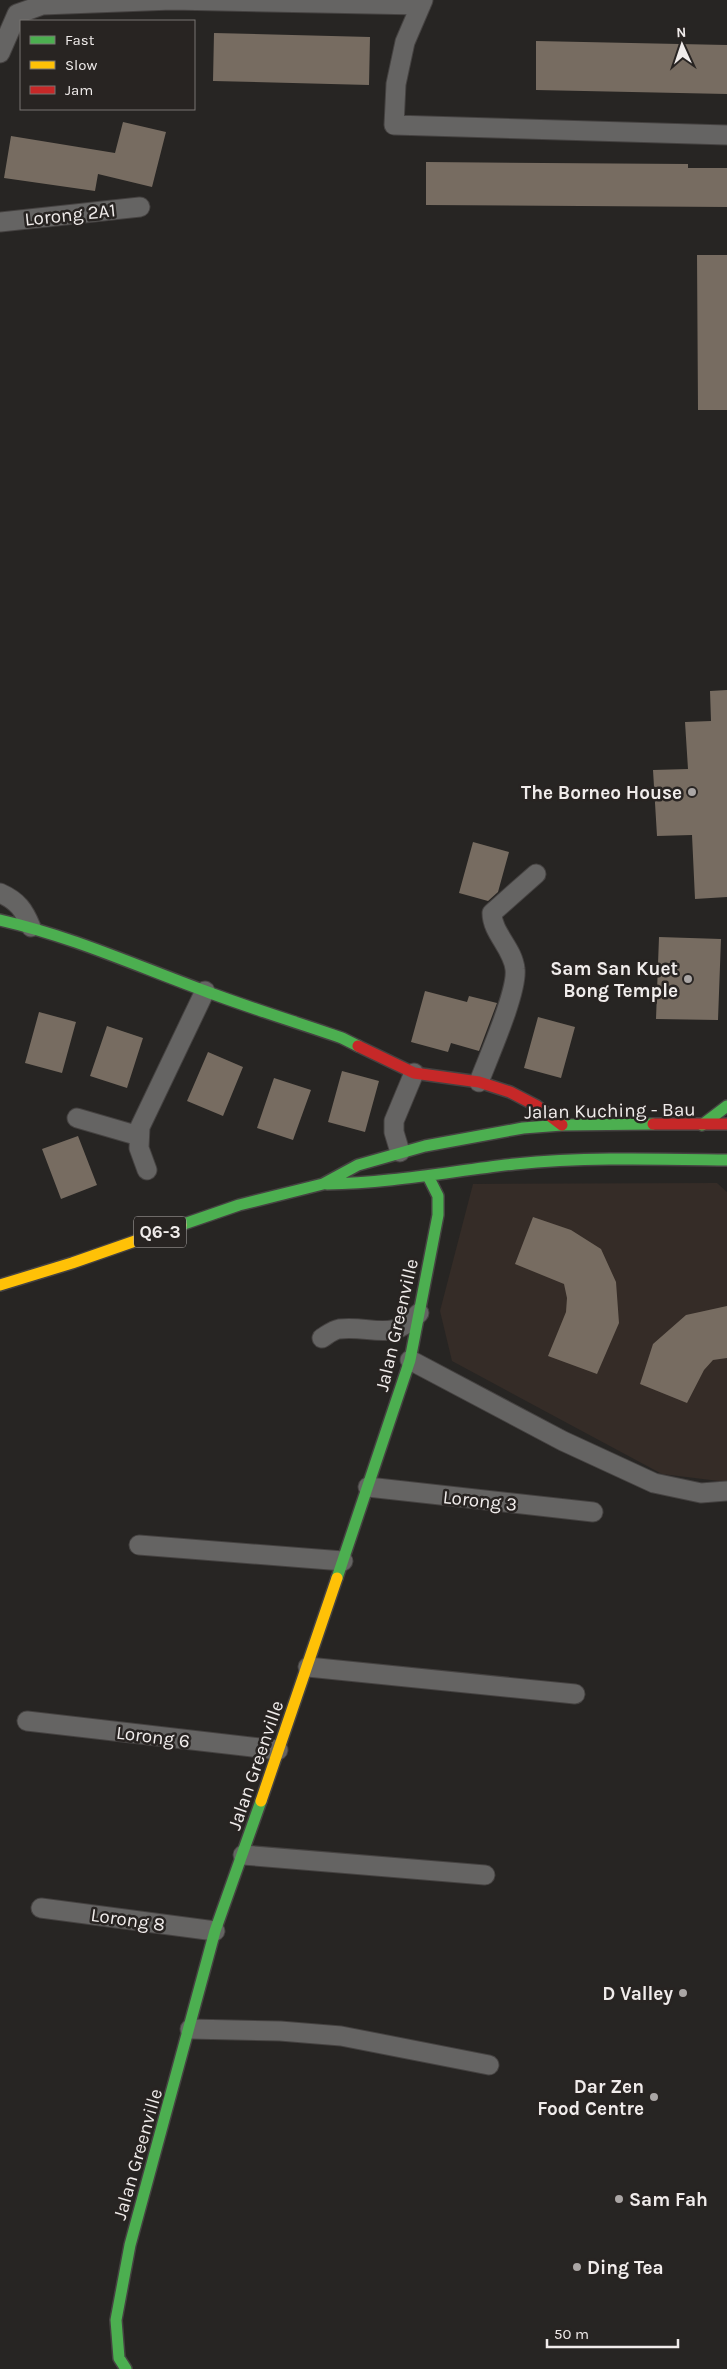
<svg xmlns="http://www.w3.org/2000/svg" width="727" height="2369" font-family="Karla,sans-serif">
	<rect width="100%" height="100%" fill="#272523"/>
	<path fill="#352c27" d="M 717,1183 L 727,1192 L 727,1482 L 662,1474 L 452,1361 L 440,1311 L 473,1184 Z"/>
	<path fill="#776c61" d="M 214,33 L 370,37 L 369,85 L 213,81 Z
		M 536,41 L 727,45 L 727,94 L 536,90 Z
		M 123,122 L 166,132 L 152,187 L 98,174 L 95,191 L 4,178 L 11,136 L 115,153 Z
		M 426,162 L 688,164 L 688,168 L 727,168 L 727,207 L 426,205 Z
		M 697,255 L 727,255 L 727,410 L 698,410 Z
		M 727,690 L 727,897 L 695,899 L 692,835 L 657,836 L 653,770 L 688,769 L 685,722 L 711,721 L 710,691 Z
		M 473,842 L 509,852 L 498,892 L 488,901 L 459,893 Z
		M 659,937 L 721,939 L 718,1020 L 656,1019 Z
		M 425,991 L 467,1002 L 469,996 L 497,1003 L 479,1051 L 451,1043 L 448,1052 L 411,1042 Z
		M 39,1012 L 76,1022 L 62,1073 L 25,1063 Z
		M 538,1017 L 575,1027 L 561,1078 L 524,1068 Z
		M 107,1026 L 143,1038 L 127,1088 L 90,1076 Z
		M 208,1052 L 243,1067 L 223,1116 L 187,1101 Z
		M 342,1071 L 379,1081 L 365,1132 L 328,1122 Z
		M 274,1078 L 311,1090 L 293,1140 L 257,1128 Z
		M 78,1136 L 97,1185 L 61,1199 L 42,1149 Z
		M 533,1217 L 571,1230 L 601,1249 L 616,1282 L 619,1323 L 597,1374 L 548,1356 L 566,1312 L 567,1298 L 564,1284 L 515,1264 Z
		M 727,1306 L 727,1358 L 713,1360 L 704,1370 L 687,1403 L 640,1384 L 653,1344 L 686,1315 Z"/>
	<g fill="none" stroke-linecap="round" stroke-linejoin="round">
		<defs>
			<path id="street" d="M 423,0 L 405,42 L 396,84 L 394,125 L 727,135
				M 0,53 L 17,14 L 42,5 L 172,0 L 421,5
				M 0,222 L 140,207
				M 0,893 C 18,901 24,910 31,927
				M 479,1082 C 488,1058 518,991 515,969 C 513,948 492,933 492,913 L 536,874
				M 77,1118 L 139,1136
				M 400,1152 L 394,1132 L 394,1121 L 414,1073
				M 147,1170 L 139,1148 L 140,1127 L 205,991
				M 322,1338 C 327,1335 333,1330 339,1329 C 372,1325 392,1343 419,1313
				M 410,1360 L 563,1441 L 654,1483 L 701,1493 L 727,1491
				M 368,1487 L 593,1512
				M 139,1545 L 343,1561
				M 308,1667 L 575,1694
				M 27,1721 L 278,1750
				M 243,1855 L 485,1875
				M 41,1908 L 215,1931
				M 190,2029 L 280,2031 L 341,2036 L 489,2065"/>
			<path id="fast" d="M 0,920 C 71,936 137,966 205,991 C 250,1008 296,1022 342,1038 L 358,1046
				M 702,1125 L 727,1106
				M 327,1184 C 391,1183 452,1171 515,1164 C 585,1157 656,1159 727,1160
				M 181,1225 L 239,1205 L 323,1184 L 358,1165 L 425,1146 L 523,1128 L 562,1125 L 653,1124
				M 337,1578 L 410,1360 L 438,1215 L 438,1196 L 428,1176
				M 126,2369 L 119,2358 L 116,2320 L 130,2245 L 215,1931 L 261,1801"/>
			<path id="slow" d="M 0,1285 L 72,1263 L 181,1225
				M 261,1801 L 337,1578"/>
			<path id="jam" d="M 358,1046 L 414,1073 L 479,1082 L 510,1092 L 537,1106 L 562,1125
				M 653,1124 L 727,1124"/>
		</defs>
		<use href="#street" stroke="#454241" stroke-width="21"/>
		<use href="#fast" stroke="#454241" stroke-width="14"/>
		<use href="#slow" stroke="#454241" stroke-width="14"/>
		<use href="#jam" stroke="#454241" stroke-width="14"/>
		<use href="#street" stroke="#656463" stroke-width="19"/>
		<use href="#fast" stroke="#4caf50" stroke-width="11"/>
		<use href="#slow" stroke="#ffc107" stroke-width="11"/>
		<use href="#jam" stroke="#c62828" stroke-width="11"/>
	</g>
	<g fill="#aaa6a5" stroke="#282422" stroke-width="2">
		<circle cx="692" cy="792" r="5"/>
		<circle cx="688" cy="979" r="5"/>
		<circle cx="683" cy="1993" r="5"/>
		<circle cx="654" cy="2097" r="5"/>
		<circle cx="619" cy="2199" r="5"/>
		<circle cx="577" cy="2267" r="5"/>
	</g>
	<g text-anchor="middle" stroke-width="5" stroke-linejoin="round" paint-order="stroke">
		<rect fill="#282422" stroke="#b4b0af" stroke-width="1" x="134" y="1216.5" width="52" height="31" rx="4"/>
		<g font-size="18" font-weight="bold" fill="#f0eceb">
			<text x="160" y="1238">Q6-3</text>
		</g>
		<g font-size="19" fill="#f0eceb" stroke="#282422">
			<text transform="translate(70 214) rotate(-6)" y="7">Lorong 2A1</text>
			<text transform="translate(610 1110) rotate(-1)" y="7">Jalan Kuching - Bau</text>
			<text transform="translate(396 1325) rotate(-77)" y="7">Jalan Greenville</text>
			<text transform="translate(480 1500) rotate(6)" y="7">Lorong 3</text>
			<text transform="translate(153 1736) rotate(7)" y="7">Lorong 6</text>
			<text transform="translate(255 1765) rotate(-71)" y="7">Jalan Greenville</text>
			<text transform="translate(128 1919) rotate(8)" y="7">Lorong 8</text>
			<text transform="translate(137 2154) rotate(-74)" y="7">Jalan Greenville</text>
		</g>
		<g font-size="19" font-weight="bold" fill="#f0eceb" stroke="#282422" text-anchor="end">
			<text x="682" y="799">The Borneo House</text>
			<text x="678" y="975">Sam San Kuet<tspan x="678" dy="22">Bong Temple</tspan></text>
			<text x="673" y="2000">D Valley</text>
			<text x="644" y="2093">Dar Zen<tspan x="644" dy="22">Food Centre</tspan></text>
			<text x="629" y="2206" text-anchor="start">Sam Fah</text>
			<text x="587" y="2274" text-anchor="start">Ding Tea</text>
		</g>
	</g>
	<rect x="20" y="20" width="175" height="90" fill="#282422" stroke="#787472"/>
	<rect x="30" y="36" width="25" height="8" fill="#4caf50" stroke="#787472"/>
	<text x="65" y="45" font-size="15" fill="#f0eceb">Fast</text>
	<rect x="30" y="61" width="25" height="8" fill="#ffc107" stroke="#787472"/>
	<text x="65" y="70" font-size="15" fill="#f0eceb">Slow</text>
	<rect x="30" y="86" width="25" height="8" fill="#c62828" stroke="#787472"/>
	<text x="65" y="95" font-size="15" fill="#f0eceb">Jam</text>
	<g transform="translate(682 45) rotate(357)" stroke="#282422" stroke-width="4" paint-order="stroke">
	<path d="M0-4L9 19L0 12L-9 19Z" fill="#f0eceb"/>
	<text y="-8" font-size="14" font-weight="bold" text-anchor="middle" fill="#f0eceb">N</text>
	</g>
	<path d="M547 2339v8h131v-8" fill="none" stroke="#f0eceb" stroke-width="2.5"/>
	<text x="554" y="2339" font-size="15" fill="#f0eceb" stroke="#282422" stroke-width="4" paint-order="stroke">50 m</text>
</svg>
